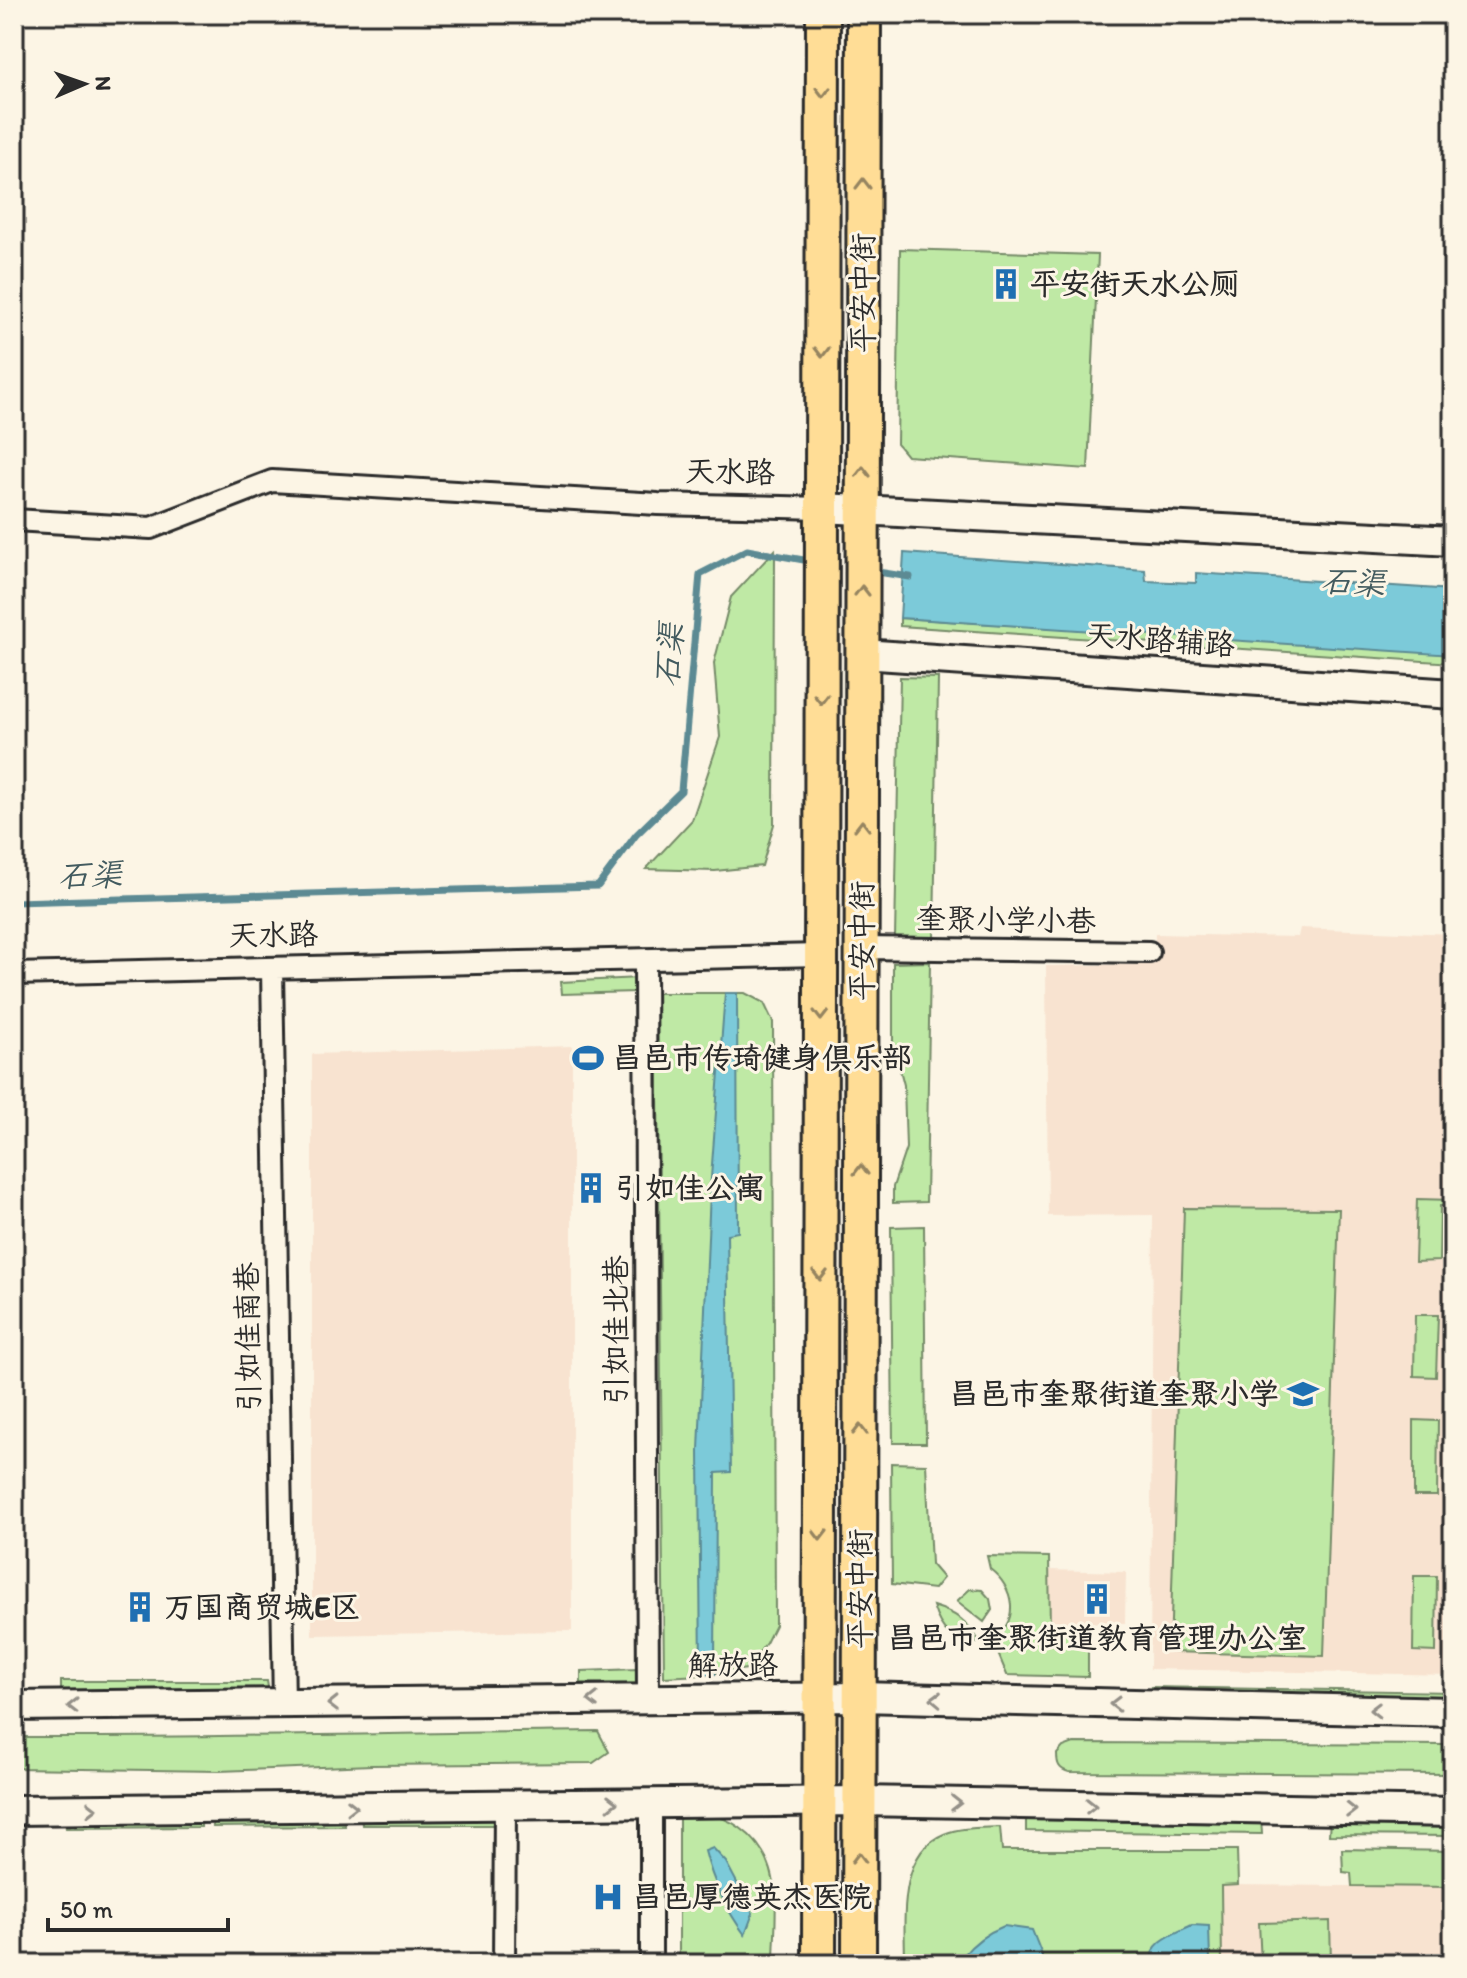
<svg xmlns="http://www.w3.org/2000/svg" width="1467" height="1978" font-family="Itim,'LXGW WenKai TC',sans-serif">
	<rect width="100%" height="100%" fill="#fcf5e5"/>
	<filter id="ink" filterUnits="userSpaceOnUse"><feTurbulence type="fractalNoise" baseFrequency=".0125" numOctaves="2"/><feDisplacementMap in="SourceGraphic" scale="16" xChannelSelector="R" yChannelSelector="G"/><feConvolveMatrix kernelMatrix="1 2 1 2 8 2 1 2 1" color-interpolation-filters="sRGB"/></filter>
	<g filter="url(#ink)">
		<path fill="#f8e3d0" d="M 1300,928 L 1453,934 L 1453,1675 L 1150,1669 L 1153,1215 L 1048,1216 L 1046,966 L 1154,964 L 1155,934 L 1298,937 Z
			M 572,1046 L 572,1631 L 312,1635 L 312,1054 Z
			M 1049,1570 L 1126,1572 L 1125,1623 L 1049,1622 Z
			M 1221,1885 L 1453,1887 L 1453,1964 L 1222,1964 Z"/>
		<path fill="#bfe9a5" stroke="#758a68" stroke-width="2" d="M 900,249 L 1098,255 L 1088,469 L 907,456 L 897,444 Z
			M 775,550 L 774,824 L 762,866 L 715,871 L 646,869 L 692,820 L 720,737 L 714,663 L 731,597 Z
			M 900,618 L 1453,653 L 1453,663 L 900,626 Z
			M 900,677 L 938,678 L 934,939 L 895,938 Z
			M 930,962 L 926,1202 L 893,1203 L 893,1187 L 906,1148 L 904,1085 L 893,1043 L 893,963 Z
			M 638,978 L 636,992 L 562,994 L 561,982 Z
			M 657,993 L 745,993 L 764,1003 L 773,1022 L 775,1625 L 766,1643 L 747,1669 L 701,1675 L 664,1677 Z
			M 1417,1199 L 1453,1200 L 1453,1206 L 1440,1206 L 1439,1261 L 1415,1262 Z
			M 1184,1208 L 1339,1209 L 1324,1656 L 1170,1652 Z
			M 924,1226 L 926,1443 L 893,1443 L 891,1227 Z
			M 1415,1315 L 1438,1315 L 1436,1377 L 1414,1376 Z
			M 1414,1420 L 1438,1421 L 1437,1496 L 1414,1496 Z
			M 891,1463 L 926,1464 L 931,1564 L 943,1578 L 934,1589 L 892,1584 Z
			M 987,1556 L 1049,1557 L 1050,1630 L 1088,1631 L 1088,1677 L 1007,1675 L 992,1639 C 1021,1621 1014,1587 990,1569 Z
			M 1414,1576 L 1437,1576 L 1436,1652 L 1413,1651 Z
			M 970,1589 L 982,1590 L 990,1599 L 992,1610 L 984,1622 L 957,1601 Z
			M 933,1606 C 956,1613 968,1621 980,1643 C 952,1642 941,1632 933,1606 Z
			M 638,1669 L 639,1684 L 581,1683 L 581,1671 Z
			M 61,1681 L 267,1681 L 269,1693 L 61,1695 Z
			M 1151,1687 L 1453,1692 L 1453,1700 L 1151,1695 Z
			M 598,1731 L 609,1752 L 593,1763 L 372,1765 L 219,1771 L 14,1768 L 14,1737 C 209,1738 403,1733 598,1731 Z
			M 1074,1743 L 1453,1745 L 1453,1774 L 1069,1772 C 1059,1769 1057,1765 1057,1754 L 1063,1747 Z
			M 496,1813 L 497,1825 L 362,1825 L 361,1814 Z
			M 1026,1813 L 1261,1817 L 1262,1834 L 1026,1831 Z
			M 344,1814 L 345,1826 L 213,1827 L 212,1815 Z
			M 201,1815 L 201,1827 L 66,1828 L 64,1816 Z
			M 679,1817 C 691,1817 705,1815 717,1817 C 728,1819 740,1827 749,1835 C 786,1870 774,1917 774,1964 L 679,1964 Z
			M 1330,1819 L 1453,1820 L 1453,1836 L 1329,1835 Z
			M 1000,1827 L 1002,1850 L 1237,1850 L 1238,1885 L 1221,1886 L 1222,1964 L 905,1964 C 905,1923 897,1853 944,1834 C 961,1827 981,1828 1000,1827 Z
			M 1342,1849 L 1453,1851 L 1453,1887 L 1352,1886 L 1351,1873 L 1343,1872 Z
			M 1330,1921 L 1331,1962 L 1261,1964 L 1259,1923 Z"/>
		<path fill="#7ccad9" stroke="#5c8a93" stroke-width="2" d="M 904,553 L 1145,570 L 1146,581 L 1196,583 L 1196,573 L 1453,590 L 1453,655 L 900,618 Z
			M 725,993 L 737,993 L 738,1232 L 727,1234 L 731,1472 L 716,1473 L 715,1674 L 701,1675 L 699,1450 L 710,1191 Z
			M 713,1848 L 726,1862 L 753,1913 L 745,1935 C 725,1908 713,1883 705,1851 Z
			M 1192,1925 L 1209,1926 L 1210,1960 L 1207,1964 L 1151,1964 C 1149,1941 1174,1934 1192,1925 Z
			M 1004,1926 L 1032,1930 L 1042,1955 L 1040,1964 L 962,1964 L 962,1957 C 974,1942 986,1933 1004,1926 Z"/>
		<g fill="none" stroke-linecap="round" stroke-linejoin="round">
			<path stroke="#5c8a93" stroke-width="7" d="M 871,571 L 910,577
				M 14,902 L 598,886 L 636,835 L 681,791 L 700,574 L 747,550 L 815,562"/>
			<defs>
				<path id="street" d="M 14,520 L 151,528 L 272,481 L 658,504 L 822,508
					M 862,948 L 1149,952
					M 645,961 L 648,1699
					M 272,969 L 284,1705
					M 14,974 L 821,955
					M 504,1964 L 505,1805
					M 651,1964 L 651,1802"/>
				<path id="secondary" d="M 822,508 L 1453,541
					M 862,654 L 1453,694
					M 14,1706 L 860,1697 L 1453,1712
					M 14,1810 L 859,1801 L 1453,1812"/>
				<path id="primary" d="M 819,1964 L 823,14
					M 859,1964 L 864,14"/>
			</defs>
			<use href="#street" stroke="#2b2b2b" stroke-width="26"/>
			<use href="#secondary" stroke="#2b2b2b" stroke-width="34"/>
			<use href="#primary" stroke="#2b2b2b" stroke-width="38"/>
			<use href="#street" stroke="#fcf5e5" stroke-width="20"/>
			<use href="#secondary" stroke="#fcf5e5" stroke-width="28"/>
			<use href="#primary" stroke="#ffdd96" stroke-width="32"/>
		</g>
		<defs><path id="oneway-chevron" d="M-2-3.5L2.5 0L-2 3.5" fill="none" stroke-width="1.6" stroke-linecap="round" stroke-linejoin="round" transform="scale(2)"/></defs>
		<g stroke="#958460">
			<use href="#oneway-chevron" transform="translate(823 92) rotate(90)"/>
			<use href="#oneway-chevron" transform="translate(863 184) rotate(-90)"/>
			<use href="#oneway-chevron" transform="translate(822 352) rotate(90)"/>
			<use href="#oneway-chevron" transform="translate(863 472) rotate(-90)"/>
			<use href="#oneway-chevron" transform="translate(862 591) rotate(-90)"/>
			<use href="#oneway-chevron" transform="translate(821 699) rotate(90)"/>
			<use href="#oneway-chevron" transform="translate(862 826) rotate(-90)"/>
			<use href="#oneway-chevron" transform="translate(821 1015) rotate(90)"/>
			<use href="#oneway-chevron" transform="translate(861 1170) rotate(-90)"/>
			<use href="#oneway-chevron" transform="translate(820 1275) rotate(90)"/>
			<use href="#oneway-chevron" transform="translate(860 1430) rotate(-90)"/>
			<use href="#oneway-chevron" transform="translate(820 1535) rotate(90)"/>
			<use href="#oneway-chevron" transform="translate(859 1858) rotate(-90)"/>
		</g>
		<g stroke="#949088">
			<use href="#oneway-chevron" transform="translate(936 1699) rotate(-178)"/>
			<use href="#oneway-chevron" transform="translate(593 1700) rotate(179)"/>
			<use href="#oneway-chevron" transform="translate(333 1704) rotate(179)"/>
			<use href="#oneway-chevron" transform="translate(1115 1704) rotate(-179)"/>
			<use href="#oneway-chevron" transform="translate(73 1706) rotate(180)"/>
			<use href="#oneway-chevron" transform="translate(1375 1710) rotate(-179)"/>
			<use href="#oneway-chevron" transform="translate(612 1803) rotate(-1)"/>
			<use href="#oneway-chevron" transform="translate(956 1803) rotate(1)"/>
			<use href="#oneway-chevron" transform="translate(1091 1806) rotate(1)"/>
			<use href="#oneway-chevron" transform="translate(352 1807) rotate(-1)"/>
			<use href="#oneway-chevron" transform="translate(92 1809) rotate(-1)"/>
			<use href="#oneway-chevron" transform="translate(1351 1810) rotate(1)"/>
		</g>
	</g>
	<defs>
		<symbol id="building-bare" viewBox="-9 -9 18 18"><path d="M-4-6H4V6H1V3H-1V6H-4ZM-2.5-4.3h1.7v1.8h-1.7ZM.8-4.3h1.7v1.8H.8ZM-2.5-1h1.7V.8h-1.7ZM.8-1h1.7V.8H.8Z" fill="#1f6fb2" stroke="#fcf5e5" stroke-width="2.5" paint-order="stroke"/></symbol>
		<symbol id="stadium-bare" viewBox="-9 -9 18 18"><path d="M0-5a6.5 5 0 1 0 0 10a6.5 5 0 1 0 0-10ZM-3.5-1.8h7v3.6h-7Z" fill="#1f6fb2" stroke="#fcf5e5" stroke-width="2.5" paint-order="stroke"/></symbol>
		<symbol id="school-bare" viewBox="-9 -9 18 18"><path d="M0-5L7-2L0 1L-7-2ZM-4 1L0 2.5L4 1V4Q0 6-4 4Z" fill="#1f6fb2" stroke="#fcf5e5" stroke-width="2.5" paint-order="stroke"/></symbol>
		<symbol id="hospital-bare" viewBox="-9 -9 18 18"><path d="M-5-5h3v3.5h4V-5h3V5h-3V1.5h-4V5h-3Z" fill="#1f6fb2" stroke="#fcf5e5" stroke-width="2.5" paint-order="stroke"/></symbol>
	</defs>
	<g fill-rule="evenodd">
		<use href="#building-bare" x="984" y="262" width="44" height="44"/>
		<use href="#stadium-bare" x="566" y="1036" width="44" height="44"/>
		<use href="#building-bare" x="569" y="1166" width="44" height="44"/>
		<use href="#school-bare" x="1281" y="1372" width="44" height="44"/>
		<use href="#building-bare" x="1075" y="1577" width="44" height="44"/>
		<use href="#building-bare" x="118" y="1585" width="44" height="44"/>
		<use href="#hospital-bare" x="586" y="1875" width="44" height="44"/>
	</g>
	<g text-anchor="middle" stroke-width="6" stroke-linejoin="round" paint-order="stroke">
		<g font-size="30" font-weight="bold" fill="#2b2b2b" stroke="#fcf5e5" text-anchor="start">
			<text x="1030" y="294">平安街天水公厕</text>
			<text x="612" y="1068">昌邑市传琦健身俱乐部</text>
			<text x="615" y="1198">引如佳公寓</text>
			<text x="1279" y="1404" text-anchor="end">昌邑市奎聚街道奎聚小学</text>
			<text x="164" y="1617">万国商贸城E区</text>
			<text x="1097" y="1648" text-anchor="middle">昌邑市奎聚街道教育管理办公室</text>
			<text x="632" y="1907">昌邑厚德英杰医院</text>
		</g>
		<g font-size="30" fill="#2b2b2b" stroke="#fcf5e5">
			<text transform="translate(863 293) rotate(-90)" y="10">平安中街</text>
			<text transform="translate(730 472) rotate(1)" y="10">天水路</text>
			<text transform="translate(1160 640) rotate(4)" y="10">天水路辅路</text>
			<text transform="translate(1006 920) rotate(1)" y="10">奎聚小学小巷</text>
			<text transform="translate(273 935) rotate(-1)" y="10">天水路</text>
			<text transform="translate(862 941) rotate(-90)" y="10">平安中街</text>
			<text transform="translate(616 1330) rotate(-90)" y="10">引如佳北巷</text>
			<text transform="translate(248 1337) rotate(-91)" y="10">引如佳南巷</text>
			<text transform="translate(860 1589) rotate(-90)" y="10">平安中街</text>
			<text transform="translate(733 1665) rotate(-1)" y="10">解放路</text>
		</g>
		<g font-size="32" font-style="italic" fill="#435b5f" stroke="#fcf5e5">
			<text transform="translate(1353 582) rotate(3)" y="11">石渠</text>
			<text transform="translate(669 655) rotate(-85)" y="11">石渠</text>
			<text transform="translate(90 875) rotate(-2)" y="11">石渠</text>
		</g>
	</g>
	<rect width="1467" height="1978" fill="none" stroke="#fcf5e5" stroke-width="48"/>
	<rect x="24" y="24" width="1419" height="1930" fill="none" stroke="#2b2b2b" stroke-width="3" filter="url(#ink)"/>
	<g transform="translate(84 84) rotate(88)" stroke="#fcf5e5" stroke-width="6" paint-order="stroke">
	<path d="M0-6L14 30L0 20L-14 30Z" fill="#2b2b2b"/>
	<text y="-12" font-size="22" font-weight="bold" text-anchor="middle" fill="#2b2b2b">N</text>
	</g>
	<path d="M48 1918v12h180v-12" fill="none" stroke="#2b2b2b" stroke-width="4"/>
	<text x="60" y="1918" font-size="24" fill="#2b2b2b" stroke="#fcf5e5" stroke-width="6" paint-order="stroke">50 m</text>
</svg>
